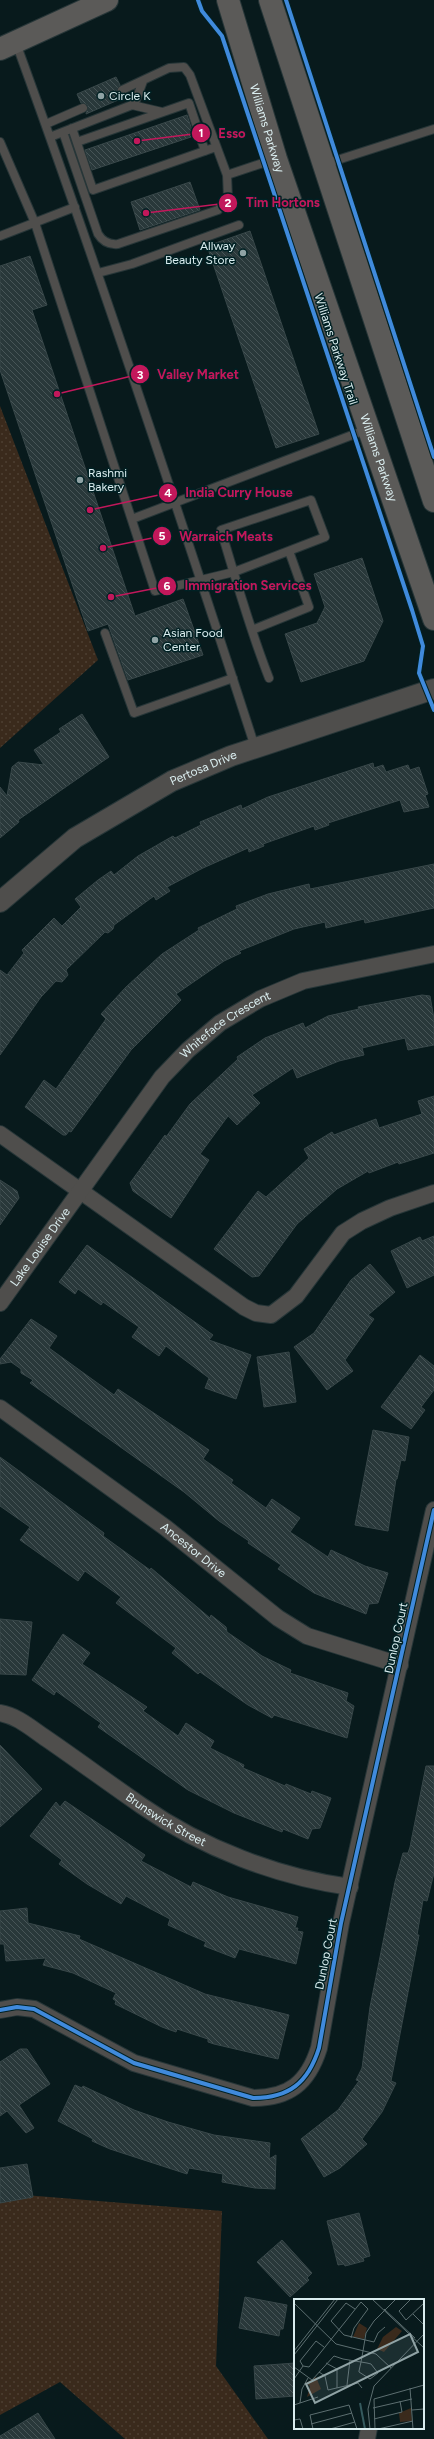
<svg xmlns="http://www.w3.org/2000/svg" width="434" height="2439" font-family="Figtree,sans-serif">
	<defs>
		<pattern id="park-dots" width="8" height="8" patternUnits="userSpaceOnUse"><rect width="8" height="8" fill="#3a2a1c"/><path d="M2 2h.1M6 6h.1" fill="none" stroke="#4d3f32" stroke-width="1.8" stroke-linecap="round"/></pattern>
		<pattern id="building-back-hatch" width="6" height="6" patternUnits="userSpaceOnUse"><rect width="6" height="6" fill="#29383a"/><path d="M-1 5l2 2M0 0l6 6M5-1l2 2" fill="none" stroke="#475557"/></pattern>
	</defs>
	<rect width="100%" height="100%" fill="#081a1c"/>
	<path fill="url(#park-dots)" d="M 0,406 L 98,660 L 0,748 Z
		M 0,2193 L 222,2211 L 216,2366 L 268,2439 L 125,2439 L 60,2382 L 0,2415 Z"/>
	<path fill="url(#building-back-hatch)" stroke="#384749" d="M 116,77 L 120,85 L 117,92 L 125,97 L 86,114 L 88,105 L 81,103 L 77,94 Z
		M 187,115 L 194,136 L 92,170 L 85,150 Z
		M 190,182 L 200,210 L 140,230 L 131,202 Z
		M 250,231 L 319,434 L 276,448 L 207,246 Z
		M 30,256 L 47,305 L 32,310 L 135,616 L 183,599 L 203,655 L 128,680 L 108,624 L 88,631 L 0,370 L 0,266 Z
		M 362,558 L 383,621 L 364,661 L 301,682 L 285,634 L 317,623 L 325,607 L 314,574 Z
		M 82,714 L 109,757 L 18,820 L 19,822 L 0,838 L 0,787 L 7,796 L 12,767 L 18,762 L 44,765 L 34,750 L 61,732 L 59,729 Z
		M 373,763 L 374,768 L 383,765 L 386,772 L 408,765 L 410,770 L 419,767 L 428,794 L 425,795 L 429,807 L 404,812 L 400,800 L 328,823 L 329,825 L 315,830 L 314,826 L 263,844 L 264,846 L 249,852 L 248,848 L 203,868 L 167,887 L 170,891 L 156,900 L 154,896 L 114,925 L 113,929 L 108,933 L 105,932 L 66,970 L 68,975 L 62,982 L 56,981 L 41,997 L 0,1055 L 0,970 L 7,975 L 24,953 L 22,950 L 54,918 L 62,926 L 81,907 L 75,899 L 98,880 L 111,871 L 114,875 L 138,856 L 173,836 L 175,838 L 201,825 L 200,822 L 241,805 L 242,809 L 268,797 Z
		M 434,864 L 434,908 L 365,923 L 364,919 L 326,928 L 325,922 L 294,929 L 239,951 L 241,953 L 224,961 L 176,994 L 181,1000 L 131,1050 L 71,1132 L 69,1131 L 66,1135 L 63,1135 L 25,1107 L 44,1080 L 56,1089 L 106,1019 L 101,1014 L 126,987 L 162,954 L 199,930 L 198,928 L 237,909 L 236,906 L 268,894 L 309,884 L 310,889 Z
		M 422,995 L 430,996 L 434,1019 L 434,1045 L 408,1050 L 405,1038 L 362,1048 L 364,1055 L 339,1061 L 297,1078 L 293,1068 L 252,1095 L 260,1103 L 237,1125 L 228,1116 L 200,1154 L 209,1160 L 171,1218 L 133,1191 L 130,1183 L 165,1135 L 166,1137 L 190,1104 L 238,1059 L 237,1057 L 265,1038 L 303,1023 L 305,1028 L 328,1016 L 359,1009 L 358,1007 Z
		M 434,1096 L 434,1153 L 399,1164 L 398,1162 L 369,1173 L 368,1171 L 337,1189 L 297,1224 L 259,1276 L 252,1277 L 214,1249 L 258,1191 L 266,1197 L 309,1158 L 304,1149 L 332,1132 L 334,1135 L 376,1119 L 379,1128 L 422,1114 L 418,1101 Z
		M 0,1180 L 17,1191 L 19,1198 L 0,1225 Z
		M 434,1236 L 434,1275 L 407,1288 L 391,1251 L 420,1237 L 422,1241 Z
		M 87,1245 L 213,1335 L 209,1340 L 251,1355 L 236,1399 L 205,1388 L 209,1378 L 166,1346 L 159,1356 L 132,1337 L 139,1327 L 103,1302 L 101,1305 L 78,1289 L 75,1294 L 59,1282 Z
		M 370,1264 L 395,1292 L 368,1315 L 374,1319 L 345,1360 L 353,1371 L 327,1390 L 294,1347 L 314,1333 L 351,1280 Z
		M 31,1319 L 57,1336 L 49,1348 L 114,1395 L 118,1389 L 209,1450 L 203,1459 L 233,1480 L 231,1483 L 266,1508 L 272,1499 L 300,1518 L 290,1532 L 328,1557 L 331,1550 L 365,1566 L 388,1573 L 378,1603 L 369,1604 L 366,1614 L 314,1593 L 278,1569 L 281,1565 L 248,1543 L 249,1541 L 219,1521 L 184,1492 L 30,1383 L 33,1380 L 21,1373 L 21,1369 L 11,1362 L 0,1364 L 0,1359 Z
		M 289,1352 L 296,1402 L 264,1407 L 257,1357 Z
		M 420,1355 L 434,1366 L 434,1390 L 421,1407 L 425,1410 L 411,1429 L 381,1407 Z
		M 373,1430 L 409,1437 L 405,1461 L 401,1460 L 397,1479 L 396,1479 L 388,1531 L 355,1525 Z
		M 0,1457 L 104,1533 L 103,1536 L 150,1570 L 151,1568 L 210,1618 L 211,1615 L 226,1627 L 227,1632 L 262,1656 L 291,1670 L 290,1673 L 348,1693 L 346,1701 L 354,1706 L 347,1738 L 274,1715 L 272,1718 L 248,1705 L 200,1672 L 198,1674 L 172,1653 L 176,1648 L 116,1603 L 121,1597 L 85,1571 L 78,1581 L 20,1540 L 30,1527 L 0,1506 Z
		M 0,1619 L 32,1622 L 26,1675 L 0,1674 Z
		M 63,1634 L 90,1653 L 82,1664 L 147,1707 L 143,1711 L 178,1736 L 186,1723 L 214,1741 L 210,1748 L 244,1765 L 243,1768 L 285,1786 L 286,1784 L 311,1794 L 312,1791 L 331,1798 L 320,1828 L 312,1829 L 308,1839 L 283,1829 L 282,1832 L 234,1813 L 188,1790 L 98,1727 L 101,1723 L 56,1691 L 54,1695 L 32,1680 Z
		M 0,1745 L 42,1789 L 0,1827 Z
		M 426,1766 L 434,1766 L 434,1873 L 427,1901 L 423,1900 L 417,1935 L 419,1935 L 391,2081 L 396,2083 L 382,2112 L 362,2139 L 367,2144 L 340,2168 L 324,2177 L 301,2139 L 338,2110 L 359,2081 L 356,2080 L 362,2068 L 370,2007 L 395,1882 L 403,1853 L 408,1853 L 410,1847 Z
		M 65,1801 L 145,1855 L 141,1861 L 191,1887 L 193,1882 L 228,1897 L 298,1917 L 295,1928 L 298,1928 L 297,1931 L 303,1932 L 296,1964 L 239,1949 L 235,1958 L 204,1946 L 206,1942 L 168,1925 L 170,1919 L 126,1896 L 121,1904 L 87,1884 L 59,1864 L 62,1860 L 30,1836 L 56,1802 L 60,1807 Z
		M 27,1908 L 28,1923 L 80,1936 L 79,1939 L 205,1994 L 289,2015 L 278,2059 L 214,2044 L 208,2042 L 208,2039 L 177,2029 L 176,2032 L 162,2027 L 115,2004 L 116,2001 L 113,1999 L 116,1993 L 73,1973 L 43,1965 L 46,1958 L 6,1961 L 4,1944 L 0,1944 L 0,1911 Z
		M 20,2049 L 27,2049 L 50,2084 L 19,2105 L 34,2128 L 26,2133 L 7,2111 L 0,2116 L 0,2062 Z
		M 75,2085 L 82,2088 L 83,2086 L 134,2110 L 168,2122 L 214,2135 L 270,2143 L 269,2159 L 276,2155 L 275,2189 L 255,2188 L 222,2182 L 223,2174 L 189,2168 L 187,2174 L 110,2149 L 92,2141 L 93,2139 L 58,2121 Z
		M 27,2164 L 33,2197 L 0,2203 L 0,2168 Z
		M 359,2213 L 370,2256 L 363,2258 L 364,2261 L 345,2266 L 344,2264 L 338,2265 L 327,2221 Z
		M 282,2240 L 312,2273 L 307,2278 L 309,2280 L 290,2297 L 257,2262 Z
		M 245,2297 L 287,2305 L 283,2329 L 280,2329 L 279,2336 L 239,2328 Z
		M 295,2363 L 295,2396 L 256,2399 L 254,2366 Z
		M 38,2413 L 55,2439 L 0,2439 L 0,2436 Z"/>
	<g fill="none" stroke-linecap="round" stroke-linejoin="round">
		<defs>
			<path id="service" d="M 16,43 C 101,276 179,512 255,747
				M 122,90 L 169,68 L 184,67 L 190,75 L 227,175 L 275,159
				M 132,105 L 162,112
				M 46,124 L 83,108
				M 72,128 L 93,190 L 216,147
				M 63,132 L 98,234 C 103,242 109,245 118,244 L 218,210 L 228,198 L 227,175
				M 50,137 L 132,105 L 136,100 L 143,81
				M 0,142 L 35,223 L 155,591 L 234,572 L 325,537 L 311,500 L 221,530 C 236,580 250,630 269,678
				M 77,142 L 189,103 L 205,151
				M 325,164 L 434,129
				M 0,236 L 75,207
				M 98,273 L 132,264 L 239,225
				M 132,519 L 368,429
				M 252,630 L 309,607 L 289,551
				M 105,633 L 134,713 L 233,678"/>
			<g id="minor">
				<path d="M 0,1134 L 244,1307 L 256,1313 L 271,1315 L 296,1296 L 343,1233 L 362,1221 L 390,1208 L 434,1193"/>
				<path id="s1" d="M 0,1303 L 162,1077 L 188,1050 L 220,1023 L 260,999 L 303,981 L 434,954"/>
				<path id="s2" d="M 0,1408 L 166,1528 L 278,1618 L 307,1636 L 400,1665"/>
				<path id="s3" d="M 0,1713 C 18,1716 32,1729 47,1739 C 79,1761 110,1784 142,1806 C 202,1848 278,1877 350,1887"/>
				<path d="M 0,2010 L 17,2007 L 34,2009 L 134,2063 L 253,2098 C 289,2098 308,2083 319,2048 L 341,1923 L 434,1510"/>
				<path d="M 367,2439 L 369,2428"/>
			</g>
			<g id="tertiary">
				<path id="s4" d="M 0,902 L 75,838 L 172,781 L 231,756 L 434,689"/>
			</g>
			<g id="secondary">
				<path id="s5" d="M 228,0 L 276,159 L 434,619"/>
				<path d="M 270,0 L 434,501"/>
				<path d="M 0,49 L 107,0"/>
			</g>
		</defs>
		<use href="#service" stroke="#273638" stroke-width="10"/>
		<use href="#minor" stroke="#273638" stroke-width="18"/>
		<use href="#tertiary" stroke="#273638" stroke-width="22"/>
		<use href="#secondary" stroke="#273638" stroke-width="24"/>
		<use href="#service" stroke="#4f4e4c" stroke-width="8"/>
		<use href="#minor" stroke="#4f4e4c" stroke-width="16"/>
		<use href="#tertiary" stroke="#4f4e4c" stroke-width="20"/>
		<use href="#secondary" stroke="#5b5a58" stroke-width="22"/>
		<defs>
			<path id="cycleway" d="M 198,0 L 202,11 L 222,36 L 412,610 L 423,646 L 419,673 L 434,710
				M 286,0 L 434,457
				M 0,2010 L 17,2007 L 34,2009 L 134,2063 L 253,2098 C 289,2098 308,2083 319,2048 L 341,1923 L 434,1510"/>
		</defs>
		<use href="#cycleway" stroke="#002124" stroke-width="6"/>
		<use href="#cycleway" stroke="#408adc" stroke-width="4"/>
	</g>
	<g fill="#90a3a5" stroke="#002124" stroke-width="1.5">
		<circle cx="101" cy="96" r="4"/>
		<circle cx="243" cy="253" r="4"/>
		<circle cx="80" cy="480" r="4"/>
		<circle cx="155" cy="640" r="4"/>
	</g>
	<g text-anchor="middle" stroke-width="3" stroke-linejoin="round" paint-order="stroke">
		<g font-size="12" fill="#daedef" stroke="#002124" text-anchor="start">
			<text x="109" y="100">Circle K</text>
			<text x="235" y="250" text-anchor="end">Allway<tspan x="235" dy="14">Beauty Store</tspan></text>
			<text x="88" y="477">Rashmi<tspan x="88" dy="14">Bakery</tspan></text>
			<text x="163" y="637">Asian Food<tspan x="163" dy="14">Center</tspan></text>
		</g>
		<g font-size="12" fill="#daedef" stroke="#002124">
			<text dy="4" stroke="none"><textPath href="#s5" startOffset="134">Williams Parkway</textPath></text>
			<text transform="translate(336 349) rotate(72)" y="4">Williams Parkway Trail</text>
			<text dy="4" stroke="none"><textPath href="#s5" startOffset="482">Williams Parkway</textPath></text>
			<text dy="4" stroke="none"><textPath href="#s4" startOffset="245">Pertosa Drive</textPath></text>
			<text dy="4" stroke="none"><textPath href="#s1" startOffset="361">Whiteface Crescent</textPath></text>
			<text dy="4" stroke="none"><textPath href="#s1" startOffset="69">Lake Louise Drive</textPath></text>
			<text dy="4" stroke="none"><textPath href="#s2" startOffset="240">Ancestor Drive</textPath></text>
			<text transform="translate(396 1638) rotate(-78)" y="4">Dunlop Court</text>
			<text dy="4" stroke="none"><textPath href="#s3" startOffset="198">Brunswick Street</textPath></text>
			<text transform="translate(326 1954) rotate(-79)" y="4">Dunlop Court</text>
		</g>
	</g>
	<g transform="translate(294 2299)">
		<rect width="130" height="130" fill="#081a1c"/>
		<path d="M 65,24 L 73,29 L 70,40 L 59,38 ZM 102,28 L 108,32 L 90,53 L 83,50 L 89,38 ZM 22,78 L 27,90 L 13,98 L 16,87 L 12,84 ZM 117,109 L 118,122 L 106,123 L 105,114 Z" fill="#3a2a1c"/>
		<path fill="none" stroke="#355a5e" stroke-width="2" d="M 66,104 L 71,130"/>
		<path fill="none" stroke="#5c6e70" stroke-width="1" d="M 78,0 L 130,49M 117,0 L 105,12 L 112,21 L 130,4M 0,4 L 42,45 L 82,55 L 97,69M 61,10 L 52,4 L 37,22 L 50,36 L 80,43 L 84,34 L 91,28M 90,10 L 121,39M 119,15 L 130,26M 0,52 L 41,0M 0,56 L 44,0M 32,64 L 43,70 L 43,89M 9,67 L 15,68 L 67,3 L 74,10 L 60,29 L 57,39M 9,67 L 6,62 L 22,42 L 30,48M 0,68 L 18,81 L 40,57 L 49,60 L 73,64 L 77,65 L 84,74 L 76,80 L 65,73 L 65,72 L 67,63 L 69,52 L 72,34 L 80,22 L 102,0M 25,73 L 31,77 L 34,91 L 64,84 L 68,89M 0,80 L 9,67M 53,86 L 56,61M 116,89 L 119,130M 6,104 L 8,90 L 14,79M 0,106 L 24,98M 79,109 L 118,100M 118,111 L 130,110M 80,120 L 108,113 L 106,102M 0,121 L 6,120 L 9,130M 17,125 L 58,114M 19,130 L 16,116 L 55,106 L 63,130M 36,130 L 61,123M 76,130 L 74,110 L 80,87 L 130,35M 81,130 L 80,100 L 130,86M 84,130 L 119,122"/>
		<path fill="#90a3a5" fill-opacity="0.15" stroke="#90a3a5" stroke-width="2" d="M 116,35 L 124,53 L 21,104 L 12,85 Z"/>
		<rect width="130" height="130" fill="none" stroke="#daedef" stroke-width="2"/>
	</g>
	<path fill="none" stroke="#c2185b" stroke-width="1.5" d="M137 141L201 133M146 213L228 203M57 394L140 374M90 510L168 493M103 548L162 536M111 597L167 586"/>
	<g fill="#c2185b" stroke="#002124" stroke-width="1.5">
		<circle cx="137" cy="141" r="4"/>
		<circle cx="146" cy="213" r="4"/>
		<circle cx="57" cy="394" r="4"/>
		<circle cx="90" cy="510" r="4"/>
		<circle cx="103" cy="548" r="4"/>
		<circle cx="111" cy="597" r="4"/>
		<circle cx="201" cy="133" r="10"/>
		<circle cx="228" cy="203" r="10"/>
		<circle cx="140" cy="374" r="10"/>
		<circle cx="168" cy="493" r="10"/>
		<circle cx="162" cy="536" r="10"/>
		<circle cx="167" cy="586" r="10"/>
	</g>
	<g font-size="12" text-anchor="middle" font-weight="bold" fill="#fff">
		<text x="201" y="137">1</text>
		<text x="228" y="207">2</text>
		<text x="140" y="379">3</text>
		<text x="168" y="497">4</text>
		<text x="162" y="540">5</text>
		<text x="167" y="590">6</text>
	</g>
	<g font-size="13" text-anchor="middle" font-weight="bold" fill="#c2185b" stroke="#002124" stroke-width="3" stroke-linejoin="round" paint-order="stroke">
		<text x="232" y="138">Esso</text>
		<text x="283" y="207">Tim Hortons</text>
		<text x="198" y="379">Valley Market</text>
		<text x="239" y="497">India Curry House</text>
		<text x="226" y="541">Warraich Meats</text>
		<text x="248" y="590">Immigration Services</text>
	</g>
</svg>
